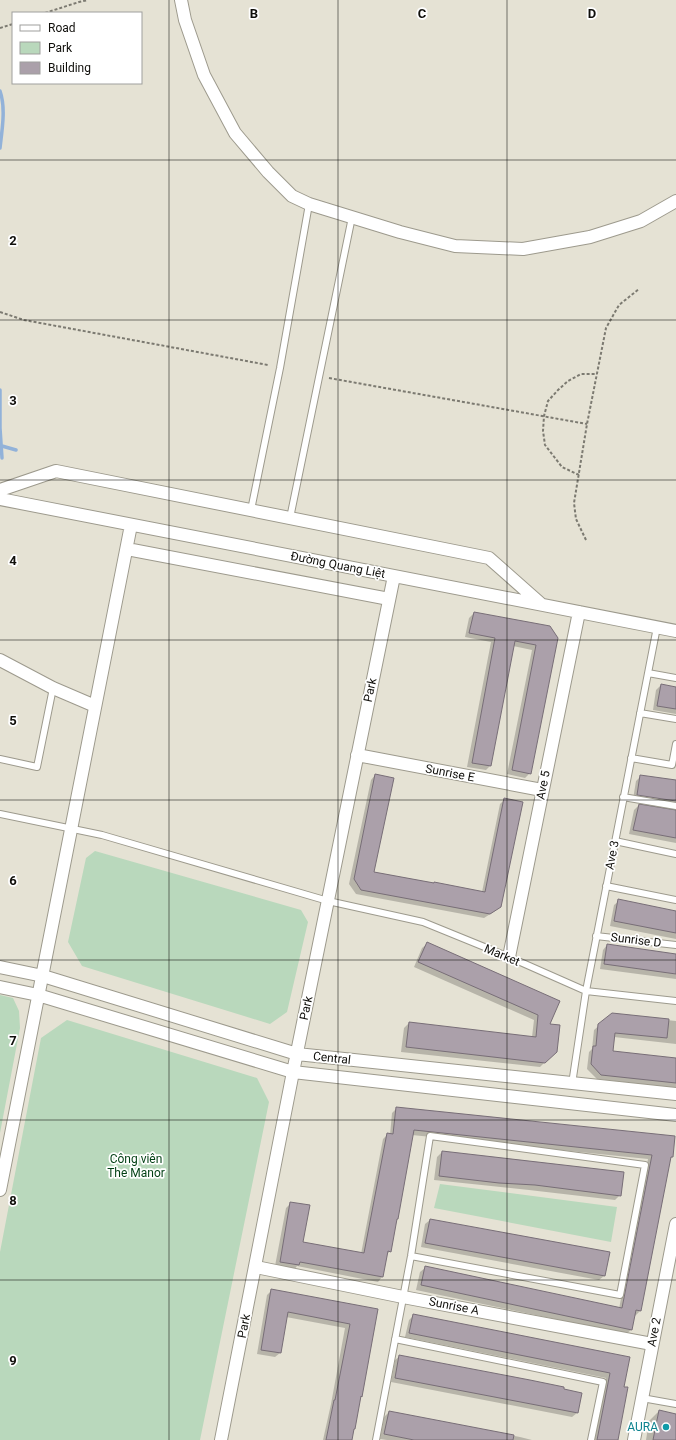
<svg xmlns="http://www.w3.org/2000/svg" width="676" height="1440" font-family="Roboto,sans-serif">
	<rect width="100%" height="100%" fill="#e5e2d4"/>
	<path fill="#b9d8bc" d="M 95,851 L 301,910 L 308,922 L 287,1012 L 270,1024 L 82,966 L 68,942 L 86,858 Z
		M 0,995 L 13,998 L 19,1011 L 20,1028 L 0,1133 Z
		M 67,1020 L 257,1078 L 269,1102 L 200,1440 L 0,1440 L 0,1252 L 41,1038 Z
		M 440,1184 L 617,1207 L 611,1242 L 434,1208 Z"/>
	<path fill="#0003" d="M 474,613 L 549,627 L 530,773 L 525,778 L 507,774 L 532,650 L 513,646 L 490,766 L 486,770 L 467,767 L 491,642 L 465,637 L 469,618 Z
		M 661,685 L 676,688 L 676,714 L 653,710 L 656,690 Z
		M 375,775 L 373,872 L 482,892 L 500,804 L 505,799 L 501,906 L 495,911 L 484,918 L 356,894 L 349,884 L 371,780 Z
		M 641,776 L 676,781 L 676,811 L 672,806 L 633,799 L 636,781 Z
		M 639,805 L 676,820 L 676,843 L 629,834 L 634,810 Z
		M 619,901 L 676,912 L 676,939 L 610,926 L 614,905 Z
		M 427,944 L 559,1002 L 549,1025 L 556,1051 L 540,1067 L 401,1052 L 404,1028 L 409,1023 L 532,1037 L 534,1020 L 414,967 L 422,948 Z
		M 607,945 L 676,955 L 676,979 L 600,969 L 603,950 Z
		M 612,1014 L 676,1021 L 676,1044 L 614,1037 L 612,1052 L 676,1059 L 676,1088 L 597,1079 L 587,1069 L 589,1052 L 592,1049 L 594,1030 Z
		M 397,1108 L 672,1157 L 670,1159 L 640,1311 L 635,1316 L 634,1315 L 631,1330 L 626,1334 L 416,1290 L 420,1272 L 425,1268 L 619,1309 L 648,1159 L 412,1135 L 390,1251 L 387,1254 L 382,1277 L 378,1282 L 297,1266 L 294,1270 L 275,1266 L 286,1208 L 291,1203 L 302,1243 L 361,1254 L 383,1139 L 388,1134 L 390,1135 L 392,1113 Z
		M 442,1152 L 620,1195 L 615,1200 L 529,1190 L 434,1180 L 437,1157 Z
		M 430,1220 L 609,1253 L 604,1276 L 599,1280 L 421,1247 L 425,1224 Z
		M 272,1290 L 376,1310 L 362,1396 L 360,1398 L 351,1440 L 323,1440 L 331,1404 L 345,1328 L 286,1317 L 280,1353 L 275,1357 L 257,1354 L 267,1295 Z
		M 414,1315 L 629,1358 L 623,1387 L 617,1440 L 594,1440 L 606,1378 L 405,1337 L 409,1320 Z
		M 400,1356 L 577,1413 L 572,1417 L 391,1382 L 395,1360 Z
		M 659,1411 L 676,1415 L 676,1440 L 646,1440 L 649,1421 Z
		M 389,1412 L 520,1437 L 532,1440 L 387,1440 L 380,1439 L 384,1417 Z"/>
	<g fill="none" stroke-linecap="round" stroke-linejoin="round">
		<path stroke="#92b2d9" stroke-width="3.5" d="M 0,91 C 6,108 2,130 0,148
			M 0,390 L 0,428 L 2,458
			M 2,446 L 16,450"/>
	</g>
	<path fill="#aba0aa" stroke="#786e77" d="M 474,612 L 550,626 L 558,638 L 531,774 L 512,770 L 536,645 L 515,641 L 491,766 L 472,763 L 495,638 L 469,633 Z
		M 661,684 L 676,687 L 676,709 L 657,706 Z
		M 375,774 L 394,778 L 374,872 L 434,883 L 434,882 L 485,892 L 504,798 L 523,802 L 501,907 L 490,914 L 361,890 L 354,879 Z
		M 640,775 L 676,780 L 676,801 L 637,795 Z
		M 639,804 L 676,810 L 676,838 L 633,830 Z
		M 618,899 L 676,911 L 676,933 L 614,921 Z
		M 427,942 L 560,1001 L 550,1024 L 560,1025 L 557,1052 L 545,1063 L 406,1047 L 409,1022 L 536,1037 L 538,1015 L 418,962 Z
		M 607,944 L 676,954 L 676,974 L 604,964 Z
		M 612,1013 L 669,1019 L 667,1038 L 615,1033 L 613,1051 L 676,1058 L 676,1083 L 601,1075 L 591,1064 L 593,1046 L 596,1046 L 598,1024 Z
		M 396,1107 L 675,1136 L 673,1157 L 671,1157 L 641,1311 L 636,1310 L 632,1330 L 421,1285 L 425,1266 L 622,1308 L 652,1155 L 414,1130 L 398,1219 L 397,1219 L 391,1252 L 388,1251 L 383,1277 L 300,1262 L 299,1265 L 280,1262 L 290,1202 L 310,1205 L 303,1242 L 364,1253 L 387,1133 L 393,1134 Z
		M 442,1151 L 624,1172 L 621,1196 L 535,1185 L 499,1183 L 439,1176 Z
		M 430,1219 L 610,1252 L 605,1276 L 425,1243 Z
		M 271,1289 L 378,1309 L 362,1397 L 361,1396 L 355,1429 L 354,1429 L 352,1440 L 326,1440 L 334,1400 L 335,1400 L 350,1324 L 288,1312 L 281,1353 L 261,1350 Z
		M 413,1314 L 630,1357 L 624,1387 L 628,1387 L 618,1440 L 597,1440 L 610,1373 L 409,1333 Z
		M 399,1355 L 530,1380 L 564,1387 L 564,1389 L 582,1393 L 578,1413 L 395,1378 Z
		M 659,1410 L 676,1414 L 676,1440 L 653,1440 Z
		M 389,1411 L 514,1435 L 513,1440 L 414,1440 L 384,1434 Z"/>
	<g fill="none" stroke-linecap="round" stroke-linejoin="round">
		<defs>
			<path id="lane" d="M 251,510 L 280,368 L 309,204
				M 290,518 L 352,217
				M 648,673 L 676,678
				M 640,713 L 676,719
				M 631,758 L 672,765 L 676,744
				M 0,759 L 37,767 L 53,688
				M 623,797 L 676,806
				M 0,814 L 102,835 L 328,901 L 423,922 L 509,957 L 586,991 L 676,1001
				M 615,841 L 676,854
				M 606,886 L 676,900
				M 596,936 L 676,945
				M 572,1084 L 586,991 L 657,627
				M 395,1339 L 603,1382 L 591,1440
				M 642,1398 L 676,1404
				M 376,1440 L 411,1256 L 430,1136 L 645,1165 L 620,1295 L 411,1256"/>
			<path id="street" d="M 181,0 L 185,20 L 204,75 L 235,133 L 268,172 L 292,196 L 309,204 L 400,232 L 455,246 L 523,249 L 590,237 L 641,221 L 676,201
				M 0,490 L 56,471 L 489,558 L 541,604
				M 0,499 L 676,631
				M 127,549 L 389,599
				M 0,660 L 53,688 L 95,706
				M 357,755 L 542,790
				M 509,957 L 579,612
				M 0,967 L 43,976 L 297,1054 L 676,1094
				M 0,987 L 38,995 L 293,1072 L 676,1115
				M 0,1190 C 44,968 86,746 131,525
				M 256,1267 L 403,1297 L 652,1344
				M 221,1440 L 293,1072 L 394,576
				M 634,1440 L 676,1224"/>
		</defs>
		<use href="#lane" stroke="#9d9a8d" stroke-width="8"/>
		<use href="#street" stroke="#9d9a8d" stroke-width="14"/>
		<path stroke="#7c7a71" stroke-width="2" stroke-dasharray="3 2" stroke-linecap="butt" d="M 45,13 L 79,2 L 88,0
			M 0,28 L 13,24
			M 0,312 L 24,320 L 268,365
			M 329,378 L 587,424
			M 579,475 L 562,467 L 545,445 L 543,431 L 544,416 L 548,401 L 558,390 L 568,381 L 581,374 L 597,374
			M 586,540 L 576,519 L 574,503 L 587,424 L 606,328 L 619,305 L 639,289"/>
		<use href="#lane" stroke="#fff" stroke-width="6"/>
		<use href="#street" stroke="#fff" stroke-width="12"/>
	</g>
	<path fill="none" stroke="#100f0b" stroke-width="1" stroke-opacity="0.55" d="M 169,0 L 169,1440M 338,0 L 338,1440M 507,0 L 507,1440M 0,160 L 676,160M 0,320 L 676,320M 0,480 L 676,480M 0,640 L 676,640M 0,800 L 676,800M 0,960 L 676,960M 0,1120 L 676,1120M 0,1280 L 676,1280"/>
	<circle fill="#0f9aa8" stroke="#fff" stroke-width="1.5" cx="666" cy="1427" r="4"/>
	<g text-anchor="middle" stroke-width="3.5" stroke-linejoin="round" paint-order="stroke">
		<g font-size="12" fill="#100f0b" stroke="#fff">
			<text transform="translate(338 565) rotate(11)" y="4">Đường Quang Liệt</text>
			<text transform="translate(370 690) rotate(-78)" y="4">Park</text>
			<text transform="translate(450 773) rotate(11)" y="4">Sunrise E</text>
			<text transform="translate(543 785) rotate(-79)" y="4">Ave 5</text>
			<text transform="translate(612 855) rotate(-79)" y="4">Ave 3</text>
			<text transform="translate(636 940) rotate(7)" y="4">Sunrise D</text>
			<text transform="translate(502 955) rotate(23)" y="4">Market</text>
			<text transform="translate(306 1008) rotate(-78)" y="4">Park</text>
			<text transform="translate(332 1058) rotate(6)" y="4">Central</text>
			<text transform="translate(454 1306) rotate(11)" y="4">Sunrise A</text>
			<text transform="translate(244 1326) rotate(-79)" y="4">Park</text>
			<text transform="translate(654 1332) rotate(-79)" y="4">Ave 2</text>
		</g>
		<g font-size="12" fill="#003f13" stroke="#fff">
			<text x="136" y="1163">Công viên<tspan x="136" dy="14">The Manor</tspan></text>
		</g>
		<g font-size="12" fill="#0d838f" stroke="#fff" text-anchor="end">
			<text x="658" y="1431">AURA</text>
		</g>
	</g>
	<g font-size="13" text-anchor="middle" font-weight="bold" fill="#100f0b" stroke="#fff" stroke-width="3.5" stroke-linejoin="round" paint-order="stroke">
		<text x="254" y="18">B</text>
		<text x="422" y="18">C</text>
		<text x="592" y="18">D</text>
		<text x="13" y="245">2</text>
		<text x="13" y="405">3</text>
		<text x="13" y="565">4</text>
		<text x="13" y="725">5</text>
		<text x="13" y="885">6</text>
		<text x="13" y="1045">7</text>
		<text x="13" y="1205">8</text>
		<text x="13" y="1365">9</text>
	</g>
	<rect x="12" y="12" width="130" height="72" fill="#ffffff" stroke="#9f9f9d"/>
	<rect x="20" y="25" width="20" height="6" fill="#ffffff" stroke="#9f9f9d"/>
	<text x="48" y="32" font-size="12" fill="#100f0b">Road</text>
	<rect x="20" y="42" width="20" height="12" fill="#b9d8bc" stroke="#9f9f9d"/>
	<text x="48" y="52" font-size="12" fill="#100f0b">Park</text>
	<rect x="20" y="62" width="20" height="12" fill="#aba0aa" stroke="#9f9f9d"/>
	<text x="48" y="72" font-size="12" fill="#100f0b">Building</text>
</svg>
